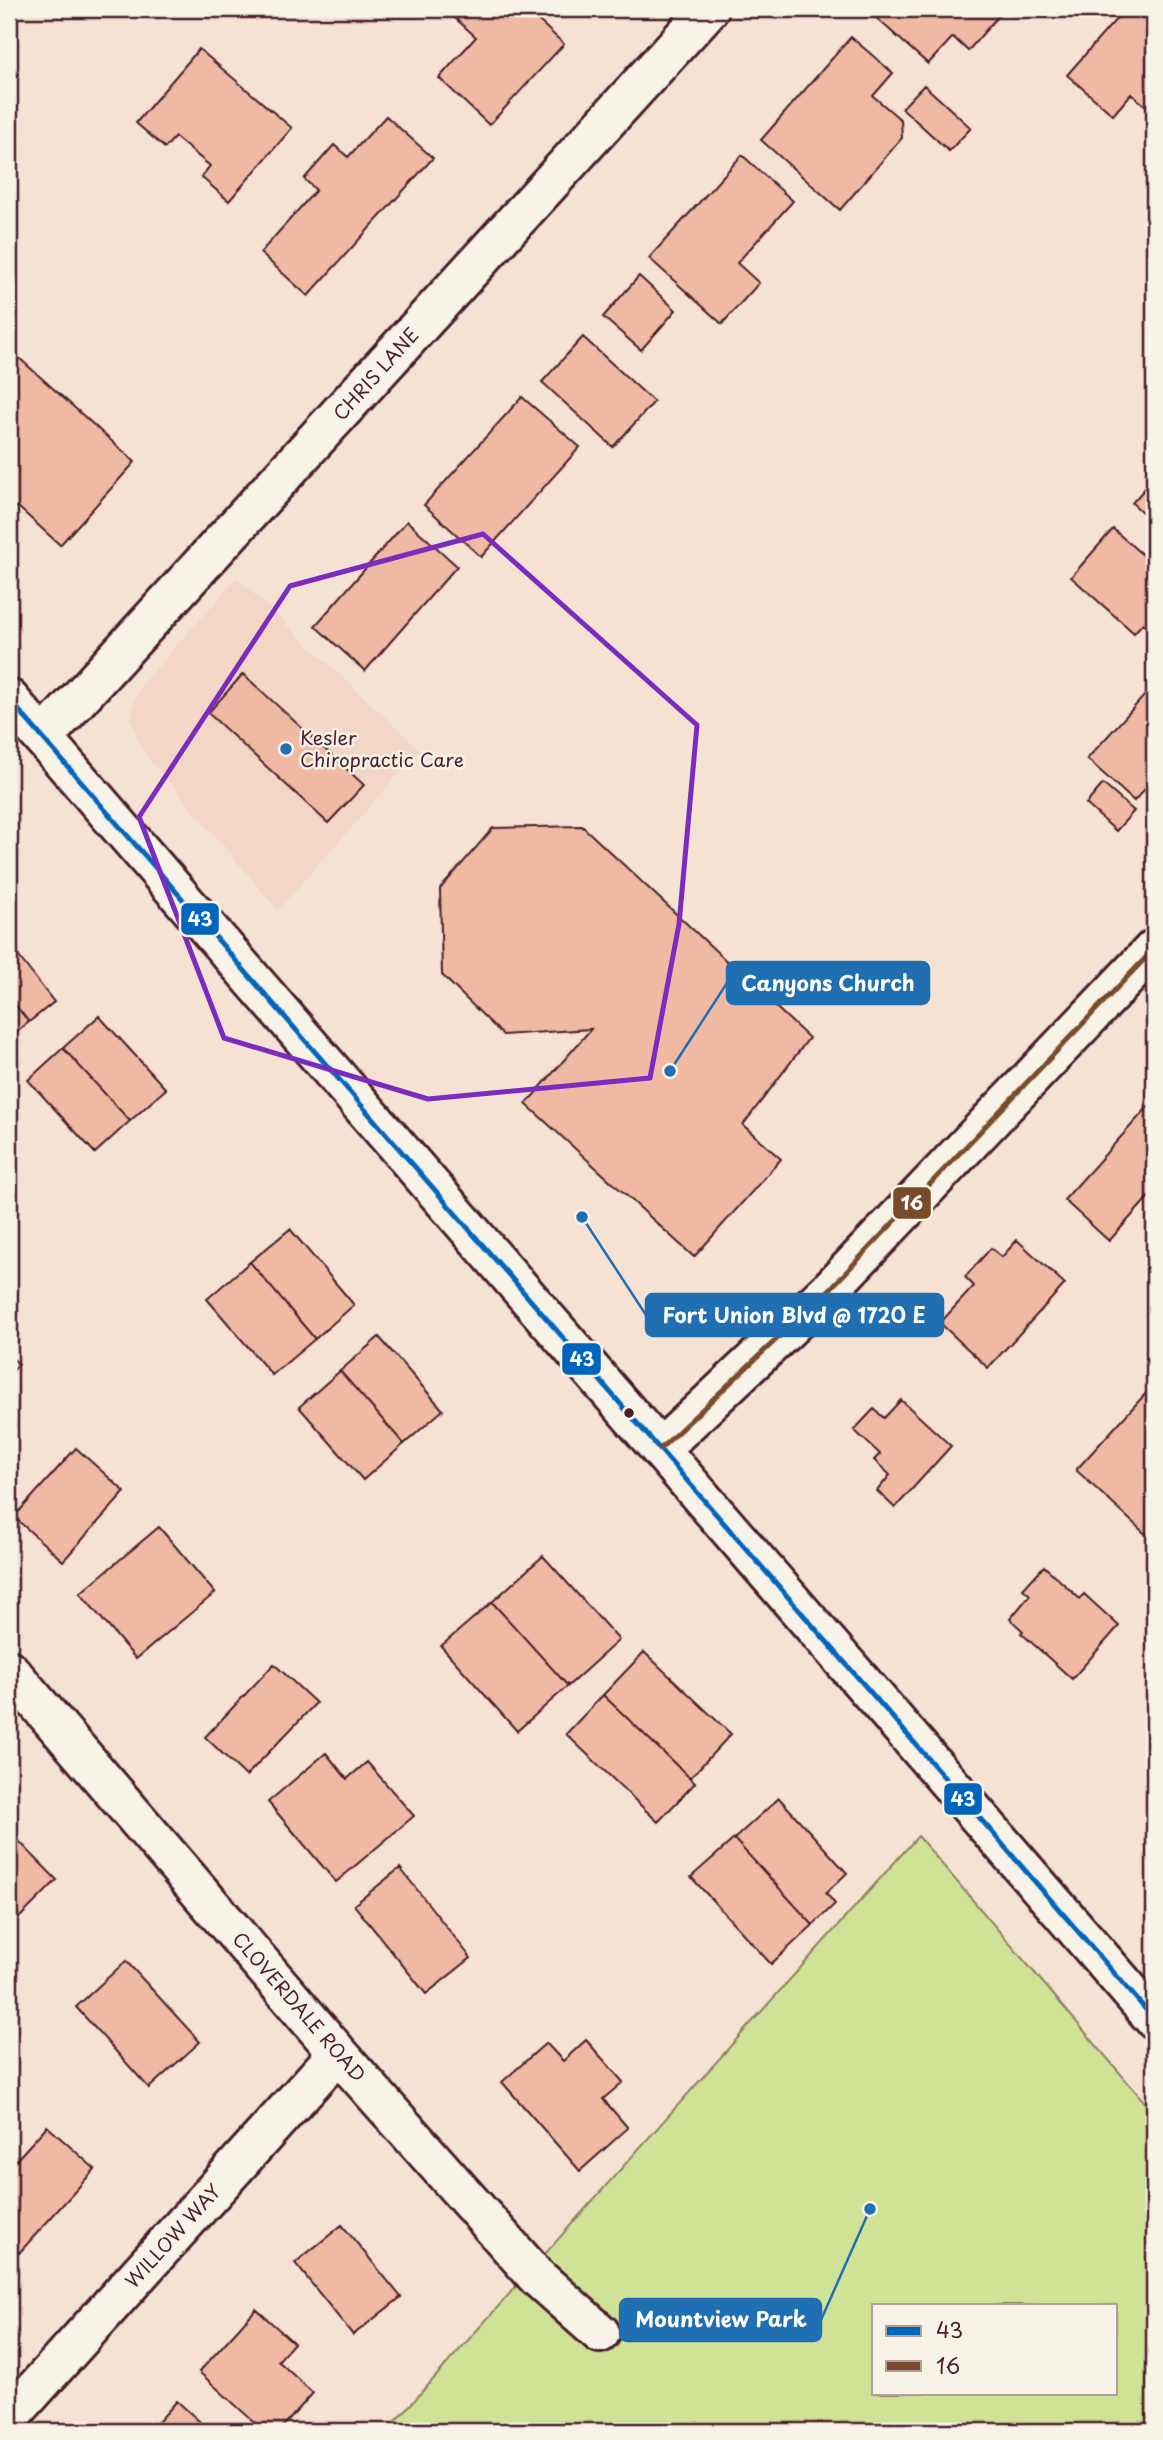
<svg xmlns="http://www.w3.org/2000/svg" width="1163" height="2440" font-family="'Playpen Sans',sans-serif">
	<rect width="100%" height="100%" fill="#f5e2d3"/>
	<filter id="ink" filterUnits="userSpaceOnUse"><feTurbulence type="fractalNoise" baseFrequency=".0143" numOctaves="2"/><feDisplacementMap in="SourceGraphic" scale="14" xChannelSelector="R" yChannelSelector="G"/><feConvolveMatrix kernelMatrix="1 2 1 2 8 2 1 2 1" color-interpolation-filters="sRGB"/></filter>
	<g filter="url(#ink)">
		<path fill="#f3d6c5" d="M 237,578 L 420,750 L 278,910 L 147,756 L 137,739 L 131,718 L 134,701 L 141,685 Z"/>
		<path fill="#cfe296" stroke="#8c8060" stroke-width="2" fill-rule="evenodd" d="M 918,1836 L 1154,2113 L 1154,2431 L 387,2431 ZM 874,2305 L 1116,2305 L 1116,2393 L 874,2393 Z"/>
		<path fill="#efb9a3" stroke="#4a1f2b" stroke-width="2" d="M 445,9 L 526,9 L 564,44 L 489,125 L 439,78 L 476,37 Z
			M 879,9 L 1004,9 L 968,51 L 953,37 L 928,64 L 873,15 Z
			M 1125,9 L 1154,9 L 1154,97 L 1146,106 L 1131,94 L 1113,115 L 1067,75 Z
			M 851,37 L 893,73 L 873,96 L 901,120 L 902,138 L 840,210 L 761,140 Z
			M 199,49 L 292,128 L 229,201 L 201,177 L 210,166 L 175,137 L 165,148 L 136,123 Z
			M 924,85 L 971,128 L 949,151 L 902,108 Z
			M 386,116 L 433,158 L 308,296 L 260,253 L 316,190 L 304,179 L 334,145 L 348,157 Z
			M 742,155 L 793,201 L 737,263 L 759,283 L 722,324 L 649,258 Z
			M 639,276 L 676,310 L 641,350 L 603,317 Z
			M 583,337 L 654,402 L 613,447 L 542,382 Z
			M 18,357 L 135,462 L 60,545 L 17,506 L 14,511 L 9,506 L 9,367 Z
			M 522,397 L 580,447 L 481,557 L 424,505 Z
			M 1154,478 L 1154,523 L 1132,503 Z
			M 407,521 L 457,566 L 365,671 L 315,626 Z
			M 1113,529 L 1154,565 L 1154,633 L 1143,623 L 1134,633 L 1071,577 Z
			M 243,674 L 364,785 L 328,823 L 208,713 Z
			M 1154,685 L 1154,779 L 1134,801 L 1087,759 Z
			M 1103,784 L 1134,811 L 1116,831 L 1086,804 Z
			M 582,826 L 809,1038 L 743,1125 L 781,1159 L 694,1257 L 526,1104 L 591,1029 L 503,1035 L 442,975 L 440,889 L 493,828 Z
			M 9,944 L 54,1002 L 29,1022 L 9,997 Z
			M 9,997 L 29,1022 L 9,1038 Z
			M 99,1016 L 166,1089 L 130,1121 L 63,1048 Z
			M 63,1048 L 130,1121 L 95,1153 L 28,1080 Z
			M 1154,1100 L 1154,1191 L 1109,1241 L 1064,1200 Z
			M 290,1229 L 354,1305 L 315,1339 L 250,1262 Z
			M 1017,1240 L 1065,1284 L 988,1368 L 940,1323 L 974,1286 L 965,1277 L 991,1248 L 1002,1257 Z
			M 250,1262 L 315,1339 L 272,1375 L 207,1299 Z
			M 379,1337 L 443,1410 L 404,1444 L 340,1371 Z
			M 9,1355 L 19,1364 L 9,1375 Z
			M 340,1371 L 404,1444 L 363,1480 L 299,1407 Z
			M 1148,1391 L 1154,1397 L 1154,1542 L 1076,1470 Z
			M 901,1400 L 951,1446 L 895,1508 L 877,1491 L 890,1475 L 874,1460 L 880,1454 L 854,1430 L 874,1409 L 884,1418 Z
			M 76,1448 L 125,1492 L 63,1561 L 14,1517 Z
			M 159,1527 L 215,1593 L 136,1659 L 80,1593 Z
			M 543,1556 L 619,1640 L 568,1686 L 492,1602 Z
			M 1044,1566 L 1080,1599 L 1084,1594 L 1119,1626 L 1072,1679 L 1021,1633 L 1023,1631 L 1010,1619 L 1030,1595 L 1023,1589 Z
			M 492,1602 L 568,1686 L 517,1731 L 441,1646 Z
			M 644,1652 L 731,1734 L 690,1778 L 603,1695 Z
			M 274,1664 L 316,1703 L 246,1776 L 205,1737 Z
			M 603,1695 L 695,1783 L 658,1822 L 566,1734 Z
			M 326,1753 L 347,1779 L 367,1762 L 414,1816 L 336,1882 L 268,1802 Z
			M 779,1798 L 847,1873 L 826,1893 L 835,1904 L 813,1925 L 734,1839 Z
			M 9,1831 L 57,1880 L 9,1928 Z
			M 734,1839 L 813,1925 L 771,1964 L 691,1877 Z
			M 400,1868 L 471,1958 L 426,1994 L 354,1905 Z
			M 126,1961 L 200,2042 L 149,2088 L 76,2007 Z
			M 586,2040 L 623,2082 L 603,2099 L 628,2128 L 580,2171 L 502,2082 L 546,2043 L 563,2061 Z
			M 47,2126 L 95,2169 L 19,2253 L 9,2244 L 9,2168 Z
			M 342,2225 L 401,2297 L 353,2335 L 295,2263 Z
			M 256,2309 L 294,2343 L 278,2361 L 313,2393 L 279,2431 L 264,2431 L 199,2372 Z
			M 177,2401 L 210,2431 L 150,2431 Z"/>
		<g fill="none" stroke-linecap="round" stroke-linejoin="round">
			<defs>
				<path id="minor" d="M 43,738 L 709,9
					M 661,1448 L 831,1288 L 1154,949
					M 9,1670 L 338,2053 L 537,2277 L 600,2333
					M 9,2418 L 338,2053"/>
				<path id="primary" d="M 9,699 L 1154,2019"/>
			</defs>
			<use href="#minor" stroke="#4a1f2b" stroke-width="44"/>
			<use href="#primary" stroke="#4a1f2b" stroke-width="44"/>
			<use href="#minor" stroke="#f7f3e8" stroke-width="38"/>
			<use href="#primary" stroke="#f7f3e8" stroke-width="38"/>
			<defs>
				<path id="bus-1" d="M 9,699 L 1154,2019"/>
				<path id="bus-2" d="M 661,1448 L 831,1288 L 1154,949"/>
			</defs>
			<use href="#bus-1" stroke="#f7f3e8" stroke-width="10"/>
			<use href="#bus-2" stroke="#f7f3e8" stroke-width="10"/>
			<use href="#bus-1" stroke="#0065bd" stroke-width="5"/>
			<use href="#bus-2" stroke="#7a4b2a" stroke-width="5"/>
		</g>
	</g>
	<path fill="none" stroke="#7b2cbf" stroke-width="5" stroke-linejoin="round" d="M 483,534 L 697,725 L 679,924 L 650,1078 L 428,1099 L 224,1038 L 139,817 L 290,586 Z"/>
	<circle fill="#1f6fb2" stroke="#f7f3e8" stroke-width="2.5" cx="286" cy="749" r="7"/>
	<circle fill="#4a1f2b" stroke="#f7f3e8" stroke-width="2.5" cx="629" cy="1413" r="6"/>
	<g text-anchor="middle" stroke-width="5" stroke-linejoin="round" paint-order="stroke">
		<g font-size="19" fill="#4a1f2b" stroke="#f7f3e8">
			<text transform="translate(376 374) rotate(-48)" y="7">CHRIS LANE</text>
			<text transform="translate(299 2007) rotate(49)" y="7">CLOVERDALE ROAD</text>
			<text transform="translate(173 2236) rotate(-48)" y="7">WILLOW WAY</text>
		</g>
		<g font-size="19" fill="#4a1f2b" stroke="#f7f3e8" text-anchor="start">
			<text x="300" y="745">Kesler<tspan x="300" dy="22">Chiropractic Care</tspan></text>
		</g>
	</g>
	<path fill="none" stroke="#1f6fb2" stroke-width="2.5" d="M670 1071L727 983M582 1217L646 1315M870 2209L821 2320"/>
	<g fill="#1f6fb2" stroke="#f7f3e8" stroke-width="2.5">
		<circle cx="670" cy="1071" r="7"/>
		<circle cx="582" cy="1217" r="7"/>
		<circle cx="870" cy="2209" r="7"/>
	</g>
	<g fill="#1f6fb2" stroke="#1f6fb2" stroke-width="2.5">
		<rect x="727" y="962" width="202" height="42" rx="7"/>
		<rect x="646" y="1294" width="297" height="42" rx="7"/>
		<rect x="620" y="2299" width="201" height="42" rx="7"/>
	</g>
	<g font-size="21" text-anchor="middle" font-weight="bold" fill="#fff">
		<text x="828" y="991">Canyons Church</text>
		<text x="794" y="1323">Fort Union Blvd @ 1720 E</text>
		<text x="721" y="2327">Mountview Park</text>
	</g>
	<g stroke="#f7f3e8" stroke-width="2.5">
		<rect x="180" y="902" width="40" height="34" rx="7" fill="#0065bd"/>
		<rect x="892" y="1186" width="40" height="34" rx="7" fill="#7a4b2a"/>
		<rect x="561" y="1342" width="41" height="34" rx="7" fill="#0065bd"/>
		<rect x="943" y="1782" width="40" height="34" rx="7" fill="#0065bd"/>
	</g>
	<g font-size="19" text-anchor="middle" font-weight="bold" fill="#fff">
		<text x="200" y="926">43</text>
		<text x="912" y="1210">16</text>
		<text x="582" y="1366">43</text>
		<text x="963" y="1806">43</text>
	</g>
	<rect width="1163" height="2440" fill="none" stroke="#f7f3e8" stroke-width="35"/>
	<rect x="18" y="18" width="1128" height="2405" fill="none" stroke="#4a1f2b" stroke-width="2.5" filter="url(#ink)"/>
	<rect x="872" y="2304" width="245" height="91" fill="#f7f3e8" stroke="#b29e9c" stroke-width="2"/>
	<rect x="886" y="2326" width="35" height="10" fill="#0065bd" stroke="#b29e9c" stroke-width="2"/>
	<text x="936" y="2338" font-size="21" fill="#4a1f2b">43</text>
	<rect x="886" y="2361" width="35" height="10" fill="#7a4b2a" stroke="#b29e9c" stroke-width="2"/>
	<text x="936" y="2374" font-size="21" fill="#4a1f2b">16</text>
</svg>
